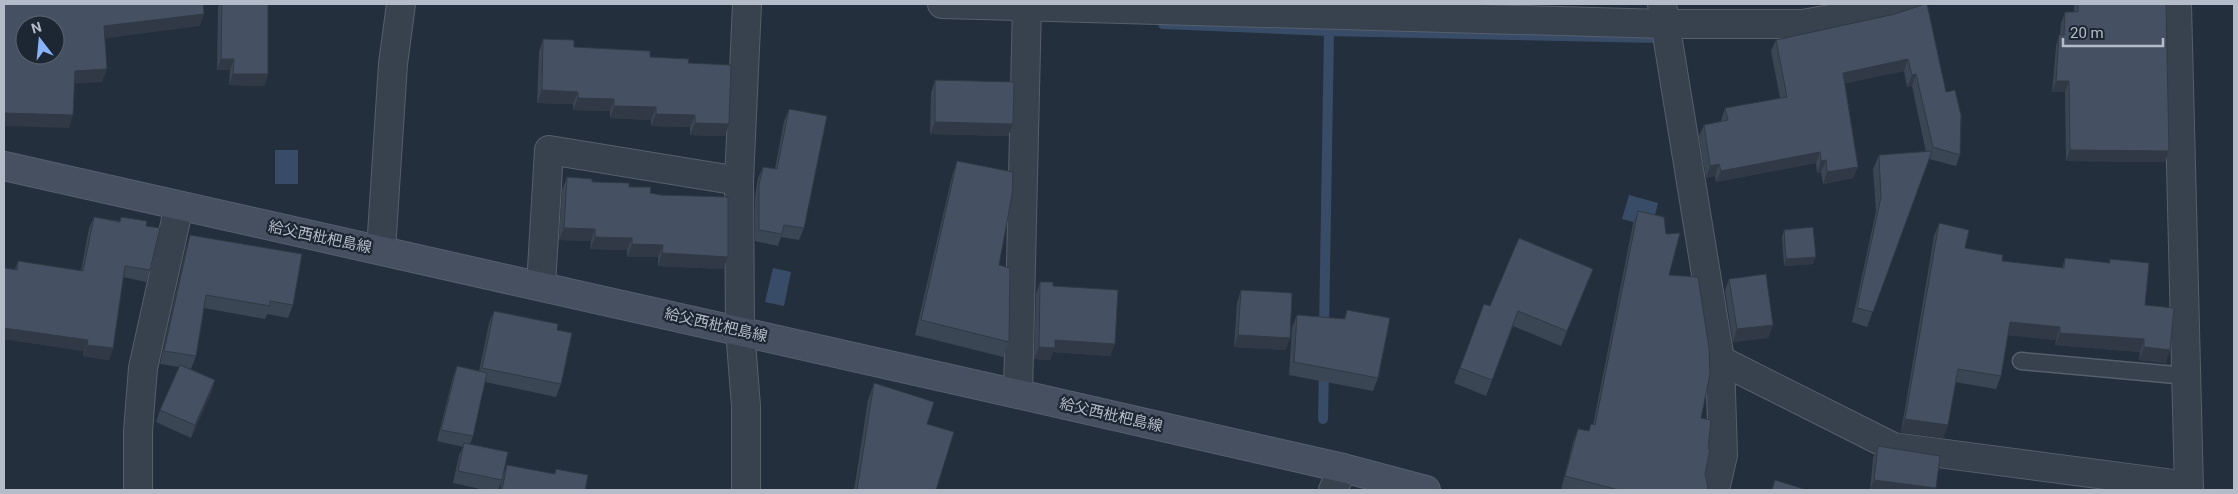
<svg xmlns="http://www.w3.org/2000/svg" width="2238" height="494" font-family="Roboto,'Noto Sans JP',sans-serif">
	<rect width="100%" height="100%" fill="#242f3e"/>
	<path fill="#394c67" d="M 275,150 L 298,150 L 298,184 L 275,184 Z
		M 1629,195 L 1658,203 L 1652,227 L 1622,219 Z
		M 773,268 L 791,272 L 784,306 L 765,302 Z"/>
	<g fill="none" stroke-linecap="round" stroke-linejoin="round">
		<path stroke="#394c67" stroke-width="10" d="M 1163,24 L 1329,31 L 1324,330
			M 1329,31 L 1658,38
			M 1323,419 L 1324,367"/>
		<defs>
			<path id="service" d="M 2021,361 L 2187,376"/>
			<path id="minor" d="M 942,4 L 1665,24 L 1803,24 L 1912,4
				M 1662,4 L 1720,360 L 1723,455 L 1715,490
				M 2177,4 L 2189,490
				M 381,250 L 393,64 L 401,4
				M 541,286 L 549,150 L 739,181
				M 740,330 L 739,181 L 747,4
				M 1720,360 L 1893,447 L 2189,486
				M 1018,394 L 1027,4
				M 138,490 L 138,431 L 143,368 L 179,206
				M 1333,490 L 1343,468"/>
			<path id="tertiary" d="M 740,330 L 746,406 L 746,490"/>
			<path id="secondary" d="M 4,166 L 1018,394 L 1343,468 L 1426,490"/>
		</defs>
		<use href="#service" stroke="#565f6c" stroke-width="19"/>
		<use href="#minor" stroke="#565f6c" stroke-width="30"/>
		<use href="#tertiary" stroke="#565f6c" stroke-width="30"/>
		<use href="#secondary" stroke="#565f6c" stroke-width="30"/>
		<use href="#service" stroke="#38414e" stroke-width="16"/>
		<use href="#minor" stroke="#38414e" stroke-width="28"/>
		<use href="#tertiary" stroke="#38414e" stroke-width="28"/>
		<use href="#secondary" stroke="#465061" stroke-width="28"/>
	</g>
	<path fill="#3b4654" d="M 219,4 L 268,4 L 268,74 L 264,86 L 229,85 L 230,70 L 217,70 L 218,8 Z
		M 2074,4 L 2166,4 L 2169,151 L 2165,162 L 2066,161 L 2065,92 L 2052,92 L 2056,46 L 2059,35 L 2060,35 L 2061,23 L 2065,12 L 2074,12 Z
		M 1895,14 L 1960,155 L 1956,166 L 1929,159 L 1867,327 L 1852,322 L 1876,211 L 1873,169 L 1879,155 L 1926,152 L 1912,86 L 1907,87 L 1904,71 L 1845,83 L 1858,167 L 1853,178 L 1823,184 L 1821,172 L 1817,173 L 1816,163 L 1716,182 L 1715,176 L 1706,178 L 1699,136 L 1704,125 L 1721,121 L 1725,108 L 1780,98 L 1771,51 L 1776,40 Z
		M 543,39 L 574,47 L 688,63 L 725,136 L 690,135 L 690,127 L 651,126 L 651,120 L 610,118 L 610,111 L 573,110 L 573,104 L 537,103 L 539,52 Z
		M 935,80 L 1013,124 L 1008,136 L 930,134 L 931,93 Z
		M 789,109 L 804,228 L 799,240 L 781,237 L 778,246 L 755,241 L 755,197 L 758,178 L 763,167 L 775,169 L 784,121 Z
		M 957,161 L 999,265 L 1009,342 L 1003,357 L 915,335 L 952,176 Z
		M 567,177 L 629,187 L 650,193 L 723,269 L 658,266 L 658,257 L 627,257 L 627,250 L 590,249 L 591,241 L 559,240 L 562,190 Z
		M 1638,211 L 1669,275 L 1701,418 L 1705,474 L 1707,490 L 1561,490 L 1573,442 L 1578,429 L 1589,431 L 1591,424 L 1593,425 L 1633,224 Z
		M 94,217 L 120,221 L 121,217 L 146,226 L 150,270 L 146,282 L 123,277 L 113,348 L 109,360 L 83,356 L 84,351 L 4,339 L 4,268 L 15,269 L 18,261 L 81,271 L 89,228 Z
		M 1939,223 L 1965,248 L 2002,261 L 2062,268 L 2065,258 L 2109,263 L 2110,259 L 2145,305 L 2166,363 L 2139,360 L 2140,352 L 2055,345 L 2056,340 L 2008,335 L 2001,376 L 1996,389 L 1955,382 L 1948,425 L 1943,438 L 1901,432 L 1934,236 Z
		M 1784,230 L 1813,264 L 1784,266 L 1782,237 Z
		M 190,235 L 293,305 L 288,318 L 267,314 L 265,319 L 204,308 L 196,356 L 191,369 L 188,368 L 215,380 L 211,393 L 191,438 L 156,422 L 160,410 L 179,367 L 160,364 L 186,248 Z
		M 1593,269 L 1587,284 L 1561,346 L 1513,326 L 1486,396 L 1454,383 L 1484,304 L 1490,306 Z
		M 1729,279 L 1773,325 L 1768,338 L 1733,342 L 1725,291 Z
		M 1040,282 L 1053,286 L 1115,344 L 1110,356 L 1053,352 L 1050,360 L 1034,359 L 1036,294 Z
		M 1241,290 L 1286,350 L 1234,347 L 1237,303 Z
		M 1347,310 L 1378,378 L 1373,391 L 1289,375 L 1292,327 L 1297,315 L 1344,319 Z
		M 494,311 L 557,330 L 561,384 L 556,397 L 485,382 L 473,436 L 470,444 L 502,480 L 498,490 L 485,490 L 453,483 L 459,455 L 463,447 L 437,441 L 453,377 L 457,366 L 479,371 L 489,323 Z
		M 874,383 L 927,424 L 936,490 L 854,490 L 868,400 Z
		M 1878,446 L 1935,490 L 1870,490 L 1873,458 Z
		M 507,465 L 554,474 L 556,469 L 585,490 L 500,490 L 503,475 Z"/>
	<path fill="#303945" d="M 204,14 L 200,26 L 100,39 L 104,26 Z
		M 221,59 L 234,59 L 230,70 L 217,70 Z
		M 1908,59 L 1904,71 L 1839,85 L 1843,73 Z
		M 107,69 L 102,82 L 70,84 L 75,71 Z
		M 233,74 L 268,74 L 264,86 L 229,85 Z
		M 1916,74 L 1912,86 L 1907,87 L 1912,75 Z
		M 2056,81 L 2069,81 L 2065,92 L 2052,92 Z
		M 542,90 L 578,92 L 573,104 L 537,103 Z
		M 578,98 L 614,99 L 610,111 L 573,110 Z
		M 614,106 L 656,107 L 651,120 L 610,118 Z
		M 4,113 L 73,115 L 69,128 L 4,126 Z
		M 656,114 L 695,115 L 690,127 L 651,126 Z
		M 935,122 L 1013,124 L 1008,136 L 930,134 Z
		M 695,123 L 729,124 L 725,136 L 690,135 Z
		M 2070,150 L 2169,151 L 2165,162 L 2066,161 Z
		M 1820,152 L 1816,163 L 1716,182 L 1721,171 Z
		M 1826,160 L 1821,172 L 1817,173 L 1821,161 Z
		M 1719,164 L 1715,176 L 1706,178 L 1710,166 Z
		M 1858,167 L 1853,178 L 1823,184 L 1827,172 Z
		M 564,228 L 595,229 L 591,241 L 559,240 Z
		M 595,237 L 632,238 L 627,250 L 590,249 Z
		M 632,244 L 663,245 L 658,257 L 627,257 Z
		M 662,253 L 728,257 L 723,269 L 658,266 Z
		M 1816,257 L 1813,264 L 1784,266 L 1786,259 Z
		M 1593,269 L 1587,284 L 1561,346 L 1567,331 Z
		M 2010,322 L 2060,327 L 2056,340 L 2005,335 Z
		M 1773,325 L 1768,338 L 1733,342 L 1737,329 Z
		M 4,328 L 88,340 L 84,351 L 4,339 Z
		M 2060,333 L 2144,339 L 2140,352 L 2055,345 Z
		M 1238,335 L 1290,338 L 1286,350 L 1234,347 Z
		M 1055,340 L 1115,344 L 1110,356 L 1053,352 L 1050,360 L 1034,359 L 1039,347 Z
		M 87,345 L 113,348 L 109,360 L 83,356 Z
		M 2144,347 L 2170,350 L 2166,363 L 2139,360 Z
		M 215,380 L 211,393 L 191,438 L 195,425 Z
		M 1905,419 L 1948,425 L 1943,438 L 1901,432 Z
		M 1874,480 L 1936,488 L 1935,490 L 1870,490 Z"/>
	<path fill="#455162" stroke="#303945" fill-rule="evenodd" d="M 4,4 L 203,4 L 204,14 L 104,26 L 107,69 L 75,71 L 73,115 L 4,113 ZM 25,25 L 55,25 L 55,55 L 25,55 Z
		M 222,4 L 268,4 L 268,74 L 233,74 L 234,59 L 221,59 Z
		M 1925,4 L 1927,4 L 1946,92 L 1955,90 L 1961,115 L 1960,155 L 1933,147 L 1916,74 L 1912,75 L 1908,59 L 1843,73 L 1858,167 L 1827,172 L 1826,160 L 1821,161 L 1820,152 L 1721,171 L 1719,164 L 1710,166 L 1704,125 L 1728,120 L 1725,108 L 1787,97 L 1776,40 L 1895,14 Z
		M 2078,4 L 2166,4 L 2169,151 L 2070,150 L 2069,81 L 2056,81 L 2059,35 L 2064,35 L 2065,12 L 2078,12 Z
		M 543,39 L 574,40 L 574,47 L 650,51 L 650,57 L 689,59 L 688,63 L 731,65 L 729,124 L 695,123 L 695,115 L 656,114 L 656,107 L 614,106 L 614,99 L 578,98 L 578,92 L 542,90 Z
		M 935,80 L 1014,82 L 1013,124 L 935,122 Z
		M 789,109 L 827,116 L 804,228 L 784,225 L 782,234 L 759,230 L 759,185 L 763,167 L 777,169 Z
		M 1932,151 L 1873,312 L 1857,308 L 1881,197 L 1879,155 Z
		M 957,161 L 1013,172 L 1012,195 L 999,265 L 1010,268 L 1009,342 L 921,320 Z
		M 567,177 L 592,179 L 592,182 L 629,183 L 629,187 L 651,187 L 650,193 L 661,195 L 728,197 L 728,257 L 662,253 L 663,245 L 632,244 L 632,238 L 595,237 L 595,229 L 564,228 Z
		M 1638,211 L 1664,217 L 1666,234 L 1680,233 L 1669,275 L 1698,277 L 1709,348 L 1710,374 L 1701,418 L 1711,420 L 1708,449 L 1710,449 L 1705,474 L 1708,487 L 1707,490 L 1619,490 L 1565,476 L 1578,429 L 1589,431 L 1591,424 L 1595,425 Z
		M 94,217 L 120,222 L 121,217 L 147,221 L 146,226 L 160,228 L 150,270 L 125,266 L 113,348 L 87,345 L 88,340 L 4,328 L 4,268 L 17,270 L 18,261 L 83,271 Z
		M 1939,223 L 1969,230 L 1965,248 L 2003,255 L 2002,261 L 2064,268 L 2065,258 L 2110,263 L 2110,259 L 2149,263 L 2145,305 L 2174,308 L 2170,350 L 2144,347 L 2144,339 L 2060,333 L 2060,327 L 2010,322 L 2001,376 L 1958,369 L 1948,425 L 1905,419 Z
		M 1813,227 L 1816,257 L 1786,259 L 1784,230 Z
		M 190,235 L 302,254 L 293,305 L 270,301 L 270,306 L 206,295 L 196,356 L 164,351 Z
		M 1519,238 L 1593,269 L 1567,331 L 1518,311 L 1492,380 L 1460,368 L 1484,304 L 1490,306 Z
		M 1766,274 L 1773,325 L 1737,329 L 1729,279 Z
		M 1040,282 L 1053,282 L 1053,286 L 1118,290 L 1115,344 L 1055,340 L 1055,348 L 1039,347 Z
		M 1241,290 L 1292,293 L 1290,338 L 1238,335 Z
		M 1347,310 L 1390,318 L 1378,378 L 1294,362 L 1297,315 L 1345,319 Z
		M 494,311 L 558,324 L 557,330 L 572,333 L 561,384 L 482,368 Z
		M 180,365 L 215,380 L 195,425 L 160,410 Z
		M 457,366 L 487,373 L 473,436 L 441,430 Z
		M 874,383 L 934,402 L 927,424 L 954,432 L 936,490 L 857,490 Z
		M 464,443 L 508,452 L 502,480 L 458,471 Z
		M 1878,446 L 1940,456 L 1936,488 L 1874,480 Z
		M 507,465 L 555,474 L 556,469 L 588,475 L 585,490 L 502,490 Z
		M 1775,480 L 1807,490 L 1772,490 Z
		M 2220,489 L 2234,490 L 2220,490 Z"/>
	<g text-anchor="middle" stroke-width="4.5" stroke-linejoin="round" paint-order="stroke">
		<g font-size="15" fill="#b4bcc9" stroke="#1d2633">
			<text transform="translate(320 237) rotate(12)" y="5">給父西枇杷島線</text>
			<text transform="translate(716 325) rotate(13)" y="5">給父西枇杷島線</text>
			<text transform="translate(1111 415) rotate(13)" y="5">給父西枇杷島線</text>
		</g>
	</g>
	<rect width="2238" height="494" fill="none" stroke="#b4bcc9" stroke-width="10"/>
	<g transform="translate(40 40) rotate(344)"><circle r="24" fill="#1d2633" stroke="#59626f"/>
	<path d="M0-4L9 19L0 12L-9 19Z" fill="#8ab4f8"/>
	<text y="-8" font-size="14" font-weight="bold" text-anchor="middle" fill="#b4bcc9">N</text>
	</g>
	<path d="M2063 38v8h100v-8" fill="none" stroke="#b4bcc9" stroke-width="2.5"/>
	<text x="2070" y="38" font-size="15" fill="#b4bcc9" stroke="#1d2633" stroke-width="4" paint-order="stroke">20 m</text>
</svg>
